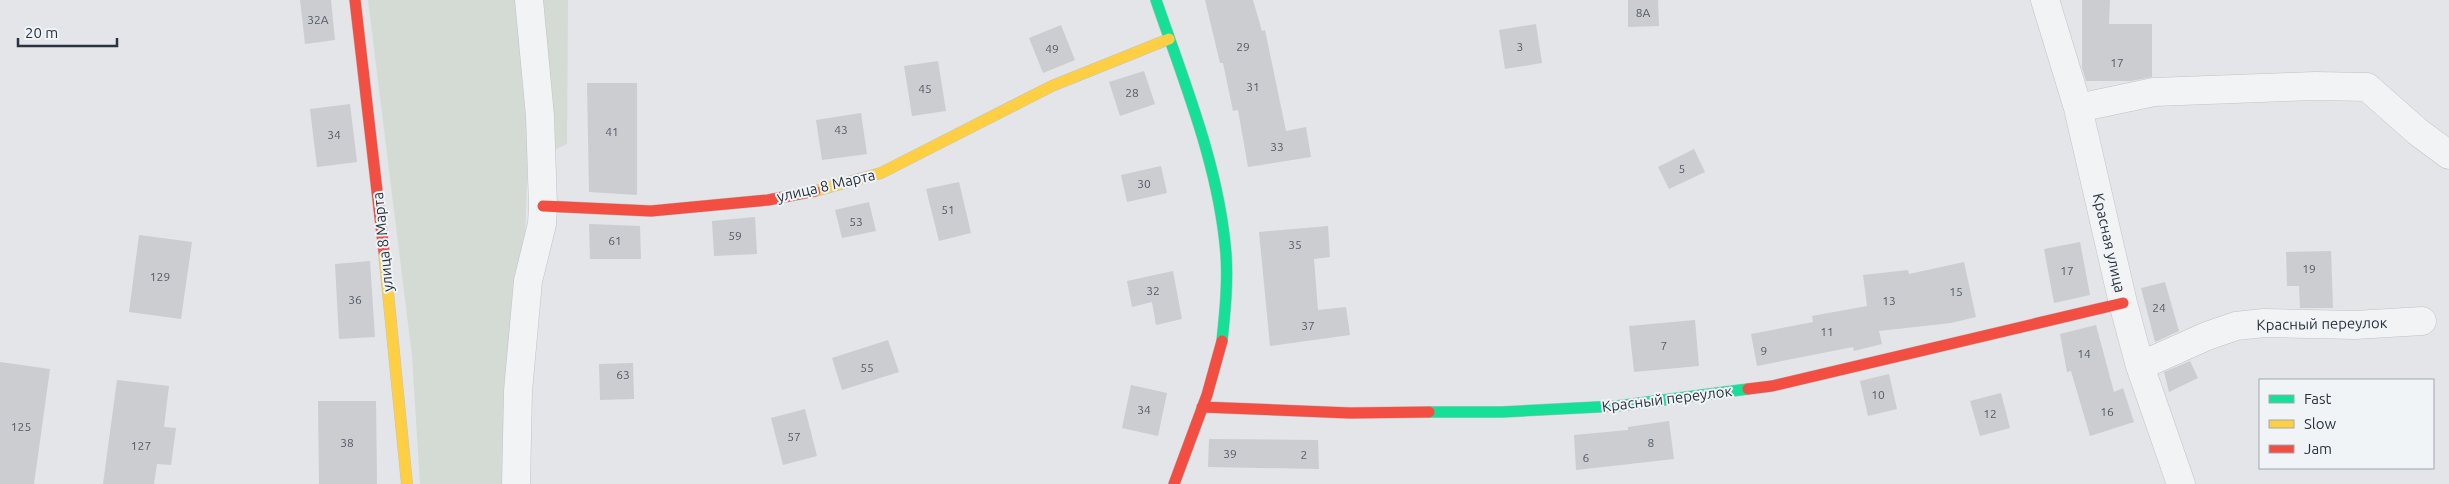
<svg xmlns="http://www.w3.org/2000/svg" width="2449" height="484" font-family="Ubuntu,sans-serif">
	<rect width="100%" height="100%" fill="#e3e5e8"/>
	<path fill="#d4dbd4" d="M 368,0 L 568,0 L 567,144 L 528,162 L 523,281 L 508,484 L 420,484 L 412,356 Z"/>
	<path fill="#cbcdd0" d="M 300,0 L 331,0 L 335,40 L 305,44 Z
		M 1205,0 L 1253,0 L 1262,31 L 1265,30 L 1286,131 L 1306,127 L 1311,157 L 1248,167 L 1238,110 L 1233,111 L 1223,63 L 1220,63 Z
		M 1628,0 L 1658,0 L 1659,26 L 1628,27 Z
		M 2082,0 L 2110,0 L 2109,24 L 2152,24 L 2152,77 L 2131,81 L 2086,81 L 2082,68 Z
		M 1536,24 L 1542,63 L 1505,69 L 1499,30 Z
		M 1061,25 L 1075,60 L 1043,73 L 1029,38 Z
		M 938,61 L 946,111 L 912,116 L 904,66 Z
		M 1144,71 L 1155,104 L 1120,116 L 1109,82 Z
		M 587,83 L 637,83 L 637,195 L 589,192 Z
		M 350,104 L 357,162 L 317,167 L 310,109 Z
		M 861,113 L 867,154 L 822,160 L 816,120 Z
		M 1694,149 L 1705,172 L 1669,189 L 1658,167 Z
		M 1161,166 L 1167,193 L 1127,202 L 1121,175 Z
		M 959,182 L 971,233 L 939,241 L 926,189 Z
		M 869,202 L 876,231 L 842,238 L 835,210 Z
		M 755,217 L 757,254 L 714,256 L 712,221 Z
		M 589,224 L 640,226 L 641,259 L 590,259 Z
		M 1328,226 L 1330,257 L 1314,259 L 1318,310 L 1346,307 L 1350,335 L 1270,346 L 1259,232 Z
		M 139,235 L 192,242 L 181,319 L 129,312 Z
		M 2080,242 L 2090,295 L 2054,303 L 2044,249 Z
		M 2331,251 L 2333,308 L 2300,308 L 2299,286 L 2287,286 L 2286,252 Z
		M 370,261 L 375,337 L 339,339 L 335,264 Z
		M 1964,262 L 1976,317 L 1951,323 L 1879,331 L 1882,344 L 1854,351 L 1853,347 L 1757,366 L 1751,334 L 1813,322 L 1812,316 L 1867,306 L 1863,275 L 1908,270 L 1909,274 Z
		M 1173,271 L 1182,319 L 1156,325 L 1152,302 L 1132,307 L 1127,281 Z
		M 2165,282 L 2179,331 L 2155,342 L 2141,288 Z
		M 1695,320 L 1699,366 L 1634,372 L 1629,326 Z
		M 2096,325 L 2114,392 L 2123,388 L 2134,422 L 2090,436 L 2071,371 L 2067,372 L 2060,334 Z
		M 888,340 L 899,372 L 842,390 L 832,358 Z
		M 2190,361 L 2198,378 L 2169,392 L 2164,372 Z
		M 0,362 L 50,369 L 34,484 L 0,484 Z
		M 633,363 L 634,399 L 600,400 L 599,364 Z
		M 1889,374 L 1897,409 L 1868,416 L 1860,381 Z
		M 117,380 L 169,386 L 164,427 L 176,428 L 171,465 L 157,464 L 154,484 L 103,484 Z
		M 1131,385 L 1167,393 L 1158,436 L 1122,428 Z
		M 2001,393 L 2010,428 L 1980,436 L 1970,401 Z
		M 318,401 L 376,401 L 377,484 L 319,484 Z
		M 805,409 L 817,456 L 783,465 L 771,418 Z
		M 1669,421 L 1674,459 L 1576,470 L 1574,435 L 1628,430 L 1628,427 Z
		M 1209,439 L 1318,440 L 1319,469 L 1208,467 Z"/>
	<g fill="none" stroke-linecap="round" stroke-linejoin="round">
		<defs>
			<path id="street" d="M 2045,0 L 2078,108 L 2123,303 L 2140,366 L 2181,484
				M 2078,108 L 2154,92 L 2316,86 L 2367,87 L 2418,132 L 2449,155
				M 2140,366 L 2207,336 L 2236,326 L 2264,323 L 2355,325 L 2422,321
				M 516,484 L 518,391 L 528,281 L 542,224 L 543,206 L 540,116 L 529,0"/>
			<path id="fast" d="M 1156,0 C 1184,82 1219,166 1226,254 C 1228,283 1225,312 1222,341
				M 1429,412 L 1502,412 L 1617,406 L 1748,389"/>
			<path id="slow" d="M 815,191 L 881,173 L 1052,86 L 1169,39
				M 384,252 L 407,484"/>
			<path id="jam" d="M 355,0 L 384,252
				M 543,206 L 651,211 L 768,200 L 815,191
				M 1748,389 L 1772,386 L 2123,303
				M 1202,407 L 1350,413 L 1429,412
				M 1174,484 L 1207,395 L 1222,341"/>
		</defs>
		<use href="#street" stroke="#c1c3c6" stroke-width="29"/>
		<use href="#fast" stroke="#c1c3c6" stroke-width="12"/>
		<use href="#slow" stroke="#c1c3c6" stroke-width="12"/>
		<use href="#jam" stroke="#c1c3c6" stroke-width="12"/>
		<use href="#street" stroke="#f2f3f5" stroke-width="28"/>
		<use href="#fast" stroke="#16e098" stroke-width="11"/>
		<use href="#slow" stroke="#ffcf43" stroke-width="11"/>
		<use href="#jam" stroke="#f24e42" stroke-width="11"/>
	</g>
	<g text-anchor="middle" stroke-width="4" stroke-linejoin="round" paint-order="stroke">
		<g font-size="12" fill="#535a66">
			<text x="1643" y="17">8А</text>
			<text x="318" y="24">32А</text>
			<text x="1243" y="51">29</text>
			<text x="1520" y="51">3</text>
			<text x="1052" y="53">49</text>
			<text x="2117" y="67">17</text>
			<text x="1253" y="91">31</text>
			<text x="925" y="93">45</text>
			<text x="1132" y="97">28</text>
			<text x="841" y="134">43</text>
			<text x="612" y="136">41</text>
			<text x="334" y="139">34</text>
			<text x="1277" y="151">33</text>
			<text x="1682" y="173">5</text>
			<text x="1144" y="188">30</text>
			<text x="948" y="214">51</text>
			<text x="856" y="226">53</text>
			<text x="735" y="240">59</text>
			<text x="615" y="245">61</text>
			<text x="1295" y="249">35</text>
			<text x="2309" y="273">19</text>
			<text x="2067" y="275">17</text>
			<text x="160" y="281">129</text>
			<text x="1153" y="295">32</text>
			<text x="1956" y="296">15</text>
			<text x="355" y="304">36</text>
			<text x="1889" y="305">13</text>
			<text x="2159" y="312">24</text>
			<text x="1308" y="330">37</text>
			<text x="1827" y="336">11</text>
			<text x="1664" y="350">7</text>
			<text x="1764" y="355">9</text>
			<text x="2084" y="358">14</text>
			<text x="867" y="372">55</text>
			<text x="623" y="379">63</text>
			<text x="1878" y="399">10</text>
			<text x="1144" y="414">34</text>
			<text x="2107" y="416">16</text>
			<text x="1990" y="418">12</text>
			<text x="21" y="431">125</text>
			<text x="794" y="441">57</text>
			<text x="347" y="447">38</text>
			<text x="1651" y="447">8</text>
			<text x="141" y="450">127</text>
			<text x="1230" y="458">39</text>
			<text x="1304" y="459">2</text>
			<text x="1586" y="462">6</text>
		</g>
		<g font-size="15" fill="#2a3341" stroke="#f1f4f7">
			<text transform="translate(826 186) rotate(-13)" y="5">улица 8 Марта</text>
			<text transform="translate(383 242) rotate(-96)" y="5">улица 8 Марта</text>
			<text transform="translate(2109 243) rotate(77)" y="5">Красная улица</text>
			<text transform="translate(2322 324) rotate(-1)" y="5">Красный переулок</text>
			<text transform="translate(1667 399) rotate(-7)" y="5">Красный переулок</text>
		</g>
	</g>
	<rect x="2259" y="379" width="175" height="90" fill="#f1f4f7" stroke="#a1a7ae"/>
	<rect x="2269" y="395" width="25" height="8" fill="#16e098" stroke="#a1a7ae"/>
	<text x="2304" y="404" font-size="15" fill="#2a3341">Fast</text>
	<rect x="2269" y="420" width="25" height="8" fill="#ffcf43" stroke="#a1a7ae"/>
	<text x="2304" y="429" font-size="15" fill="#2a3341">Slow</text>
	<rect x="2269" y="445" width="25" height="8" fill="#f24e42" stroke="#a1a7ae"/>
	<text x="2304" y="454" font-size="15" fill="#2a3341">Jam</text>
	<path d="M18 38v8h99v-8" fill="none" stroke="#2a3341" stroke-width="2.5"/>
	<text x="25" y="38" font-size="15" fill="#2a3341" stroke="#f1f4f7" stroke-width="4" paint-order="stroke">20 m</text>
</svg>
